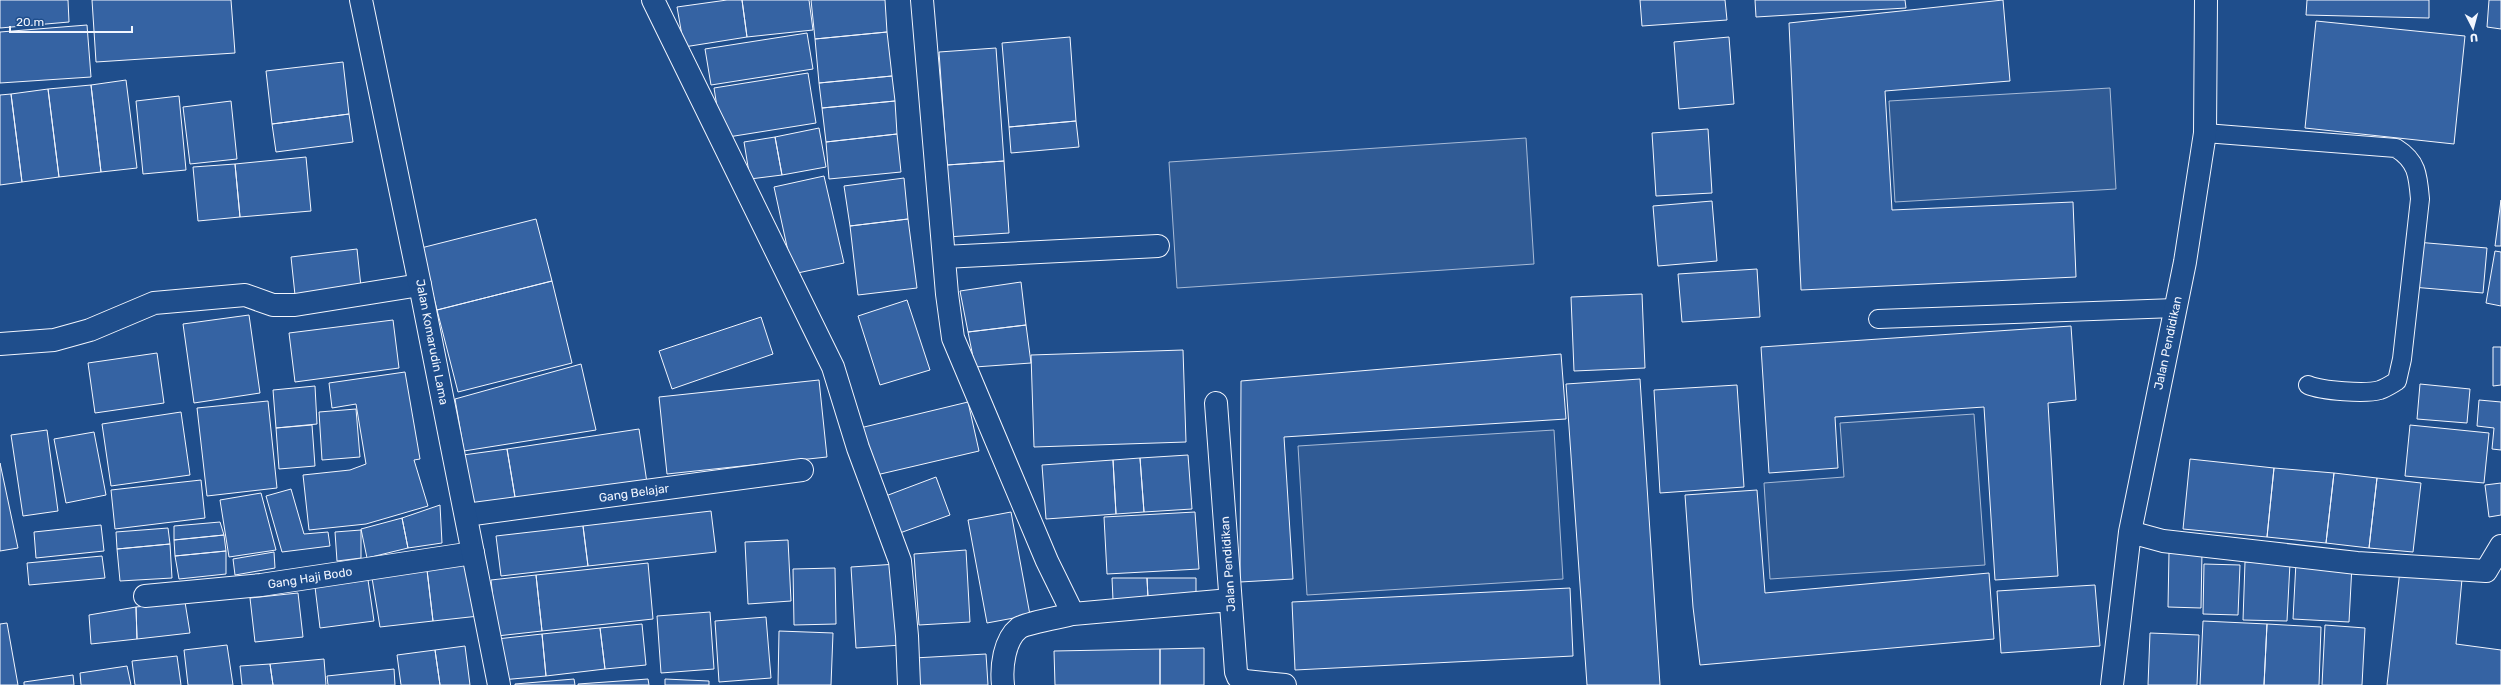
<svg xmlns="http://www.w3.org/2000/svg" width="2501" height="685" font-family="Rubik,sans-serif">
	<rect width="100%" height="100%" fill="#1f4e8c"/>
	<path fill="#305b95" stroke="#a8bbd7" d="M 2110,88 L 2116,189 L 1895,202 L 1889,101 Z
		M 1526,138 L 1534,264 L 1177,288 L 1169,162 Z
		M 1974,414 L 1985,565 L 1770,579 L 1764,483 L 1844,477 L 1840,423 Z
		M 1554,430 L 1563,579 L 1307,595 L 1298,446 Z"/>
	<path fill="#3563a3" stroke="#f2f6ff" d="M 0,0 L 68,0 L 69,22 L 0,28 Z
		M 92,0 L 231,0 L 235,53 L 96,62 Z
		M 727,0 L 742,0 L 747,37 L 684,47 L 677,7 Z
		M 742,0 L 809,0 L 813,30 L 747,37 Z
		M 811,0 L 885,0 L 887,32 L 815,39 Z
		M 1640,0 L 1725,0 L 1727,20 L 1642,26 Z
		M 1755,0 L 1905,0 L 1906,8 L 1756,17 Z
		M 2003,0 L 2010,81 L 1885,91 L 1892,210 L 2073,202 L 2076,277 L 1801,290 L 1789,23 Z
		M 2307,0 L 2429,0 L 2429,18 L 2306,15 Z
		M 2489,0 L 2501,0 L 2501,29 L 2487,27 Z
		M 2316,21 L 2465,36 L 2454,144 L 2305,128 Z
		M 87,25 L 91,77 L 0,83 L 0,32 Z
		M 887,32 L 892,76 L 819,83 L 815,39 Z
		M 807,33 L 813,69 L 711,85 L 705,49 Z
		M 1070,37 L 1076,121 L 1009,127 L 1002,43 Z
		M 1729,37 L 1734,104 L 1679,109 L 1674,42 Z
		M 996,48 L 1004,161 L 947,165 L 939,52 Z
		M 343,62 L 349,114 L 272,124 L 266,71 Z
		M 808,73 L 816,123 L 722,138 L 714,88 Z
		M 892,76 L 895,101 L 822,108 L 819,83 Z
		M 126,80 L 137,168 L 101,172 L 91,85 Z
		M 91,85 L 101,172 L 59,177 L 48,89 Z
		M 48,89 L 59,177 L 22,182 L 11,94 Z
		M 11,94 L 22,182 L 0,185 L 0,95 Z
		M 179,96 L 186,170 L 143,174 L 136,101 Z
		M 231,101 L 237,159 L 190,164 L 183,107 Z
		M 895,101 L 897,134 L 826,142 L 822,108 Z
		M 349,114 L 353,142 L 276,152 L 272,124 Z
		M 1076,121 L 1079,147 L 1011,153 L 1009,127 Z
		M 819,128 L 826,167 L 782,175 L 775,137 Z
		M 1708,129 L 1712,193 L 1656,196 L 1652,133 Z
		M 897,134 L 901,172 L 829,179 L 826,142 Z
		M 775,137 L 782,175 L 750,179 L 744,142 Z
		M 306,157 L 311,211 L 240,217 L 235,164 Z
		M 1004,161 L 1009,233 L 947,237 L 947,165 Z
		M 235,164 L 240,217 L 198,221 L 193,167 Z
		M 824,176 L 844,263 L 793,274 L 774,187 Z
		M 904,178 L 908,219 L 850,226 L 844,186 Z
		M 2501,200 L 2501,246 L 2495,246 Z
		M 1712,201 L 1717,261 L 1658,266 L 1653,206 Z
		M 536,219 L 552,281 L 437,310 L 421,248 Z
		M 908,219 L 917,288 L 858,295 L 850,226 Z
		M 2416,242 L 2487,248 L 2483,293 L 2412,287 Z
		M 357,249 L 361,287 L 295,295 L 291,257 Z
		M 2495,251 L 2501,252 L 2501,306 L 2486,303 Z
		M 1757,269 L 1760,317 L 1682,322 L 1678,274 Z
		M 552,281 L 572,363 L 458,392 L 437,310 Z
		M 1021,282 L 1026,325 L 968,332 L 960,291 Z
		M 1642,294 L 1645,368 L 1574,371 L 1571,297 Z
		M 907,300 L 930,370 L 880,385 L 858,316 Z
		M 249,315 L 260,393 L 194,403 L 183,324 Z
		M 761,317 L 773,354 L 672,389 L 659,351 Z
		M 393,320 L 399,368 L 295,382 L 289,333 Z
		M 1026,325 L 1031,363 L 975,367 L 968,332 Z
		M 2071,326 L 2076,400 L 2048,403 L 2058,576 L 1995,580 L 1984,407 L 1835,417 L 1838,468 L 1769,473 L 1761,347 Z
		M 2493,347 L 2501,347 L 2501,385 L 2493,386 Z
		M 1183,350 L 1186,442 L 1034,447 L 1031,355 Z
		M 157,353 L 164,403 L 95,413 L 88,363 Z
		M 1561,354 L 1566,419 L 1284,437 L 1293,579 L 1240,582 L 1241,381 Z
		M 581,364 L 596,430 L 464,451 L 455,399 Z
		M 405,372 L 420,459 L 414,460 L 428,506 L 366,524 L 309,530 L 303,475 L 350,470 L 366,464 L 356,404 L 332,408 L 329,383 Z
		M 1640,379 L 1660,685 L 1587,685 L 1566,384 Z
		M 819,380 L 827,457 L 667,474 L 659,397 Z
		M 2420,384 L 2470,389 L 2467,423 L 2417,419 Z
		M 1737,385 L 1744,487 L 1660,493 L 1654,390 Z
		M 315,386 L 317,424 L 276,428 L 273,390 Z
		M 2479,400 L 2501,402 L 2501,450 L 2492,449 L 2494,428 L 2477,426 Z
		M 268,401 L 277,488 L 207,496 L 197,408 Z
		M 968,402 L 979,451 L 872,476 L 860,428 Z
		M 356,409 L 360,457 L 322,460 L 319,412 Z
		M 181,412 L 190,475 L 111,486 L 102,424 Z
		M 312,425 L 315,466 L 279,469 L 276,428 Z
		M 2410,425 L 2489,433 L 2484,483 L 2405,476 Z
		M 639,429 L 647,483 L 516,503 L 507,449 Z
		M 47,430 L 58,511 L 23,516 L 11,435 Z
		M 94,432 L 106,495 L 66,503 L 54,439 Z
		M 507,449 L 516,503 L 471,510 L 463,455 Z
		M 1188,455 L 1192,509 L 1144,512 L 1140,458 Z
		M 1140,458 L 1144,512 L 1116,514 L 1113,460 Z
		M 2190,459 L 2274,468 L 2267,537 L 2183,529 Z
		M 1113,460 L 1116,514 L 1046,519 L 1042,465 Z
		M 0,463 L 18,548 L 0,551 Z
		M 2274,468 L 2334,473 L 2326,543 L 2267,537 Z
		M 2334,473 L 2377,478 L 2369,548 L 2326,543 Z
		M 936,477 L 950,515 L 897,534 L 883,497 Z
		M 2377,478 L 2421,483 L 2413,552 L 2369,548 Z
		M 201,480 L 205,518 L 115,529 L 111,490 Z
		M 2501,483 L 2501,515 L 2489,517 L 2485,485 Z
		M 291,489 L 304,534 L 328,532 L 330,546 L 282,552 L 266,496 Z
		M 1757,490 L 1765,593 L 1989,573 L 1994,639 L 1700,665 L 1693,607 L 1685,495 Z
		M 261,493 L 276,550 L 229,557 L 220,500 Z
		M 440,505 L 442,543 L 408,548 L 402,518 Z
		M 711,511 L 716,552 L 588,566 L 583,526 Z
		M 1011,512 L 1030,615 L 987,623 L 968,520 Z
		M 1195,512 L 1199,569 L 1107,574 L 1104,517 Z
		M 402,518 L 408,548 L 367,558 L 361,529 Z
		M 220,522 L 224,535 L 174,540 L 174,526 Z
		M 101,525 L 104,551 L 36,558 L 34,532 Z
		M 583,526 L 588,566 L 501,576 L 496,536 Z
		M 168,528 L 170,544 L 117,549 L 116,532 Z
		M 361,530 L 361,558 L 337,561 L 335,532 Z
		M 224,535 L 226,551 L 175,556 L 174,540 Z
		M 788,540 L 791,601 L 748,604 L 745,542 Z
		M 170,544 L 172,578 L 120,581 L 117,549 Z
		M 966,550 L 970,622 L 919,625 L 914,554 Z
		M 226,551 L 226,574 L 179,579 L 175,556 Z
		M 274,552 L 275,568 L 235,575 L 233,559 Z
		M 2169,552 L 2202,552 L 2201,608 L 2168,607 Z
		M 102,556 L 105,578 L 29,585 L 27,563 Z
		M 2245,562 L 2290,563 L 2287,621 L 2243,620 Z
		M 2296,562 L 2352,565 L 2349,622 L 2293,619 Z
		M 648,563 L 653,619 L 542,631 L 536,575 Z
		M 473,564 L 479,616 L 433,621 L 427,570 Z
		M 897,564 L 902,645 L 856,648 L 851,567 Z
		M 2204,564 L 2240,565 L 2238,615 L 2203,614 Z
		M 835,568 L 836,624 L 794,625 L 793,569 Z
		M 427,570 L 433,621 L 380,627 L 372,578 Z
		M 2400,570 L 2462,579 L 2456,644 L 2501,650 L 2501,685 L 2387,685 Z
		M 536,575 L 542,631 L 497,636 L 491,580 Z
		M 1112,578 L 1147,578 L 1148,598 L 1113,600 Z
		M 1147,578 L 1196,578 L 1196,596 L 1148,598 Z
		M 368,580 L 374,621 L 320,628 L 315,587 Z
		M 2095,585 L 2100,646 L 2001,653 L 1997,591 Z
		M 1570,588 L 1573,656 L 1295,670 L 1292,602 Z
		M 298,593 L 303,637 L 255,642 L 250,598 Z
		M 185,602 L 190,633 L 137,639 L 136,607 Z
		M 136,607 L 137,639 L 91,644 L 89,615 Z
		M 710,612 L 714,669 L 661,673 L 657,616 Z
		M 766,617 L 771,678 L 719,682 L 715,621 Z
		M 2203,621 L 2267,624 L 2264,685 L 2200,685 Z
		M 7,623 L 18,685 L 0,685 L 0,624 Z
		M 642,624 L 646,665 L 605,669 L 600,628 Z
		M 2267,624 L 2321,627 L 2319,685 L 2264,685 Z
		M 2325,625 L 2365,628 L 2362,685 L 2322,685 Z
		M 600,628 L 605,669 L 546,676 L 542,634 Z
		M 779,631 L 833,633 L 831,685 L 778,685 Z
		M 2150,633 L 2199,635 L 2197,685 L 2148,685 Z
		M 542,634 L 546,676 L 501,680 L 497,639 Z
		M 227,645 L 233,685 L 188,685 L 184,650 Z
		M 465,646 L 470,685 L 440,685 L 435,650 Z
		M 1204,648 L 1204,685 L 1160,685 L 1160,649 Z
		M 1160,649 L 1160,685 L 1055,685 L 1054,651 Z
		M 435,650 L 440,685 L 401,685 L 397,655 Z
		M 986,654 L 988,685 L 915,685 L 914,658 Z
		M 177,656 L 181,685 L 135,685 L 132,661 Z
		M 324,659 L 326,685 L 273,685 L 270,664 Z
		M 270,664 L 273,685 L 242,685 L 240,666 Z
		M 127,666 L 131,685 L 81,685 L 80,673 Z
		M 394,669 L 395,685 L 328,685 L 327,676 Z
		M 73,675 L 74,685 L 24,685 L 24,682 Z
		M 574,679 L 575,685 L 515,685 L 515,684 Z
		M 648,679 L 649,685 L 578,685 L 578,684 Z
		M 665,679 L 709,681 L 709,685 L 665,685 Z"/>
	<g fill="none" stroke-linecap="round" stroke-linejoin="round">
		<defs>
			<path id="service" d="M 2205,133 L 2396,148 C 2417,161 2418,175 2420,199 L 2402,359 L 2397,381 C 2392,384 2386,388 2380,390 C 2366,394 2322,391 2308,385
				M 1878,319 L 2175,308"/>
			<path id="minor" d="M 653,0 L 833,367 L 858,448 L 900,561 L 907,636 L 909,685
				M 922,0 L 947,294 L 953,338 L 1047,561 L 1073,614 C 1062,617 1026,623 1019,628 C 1004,640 1001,667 1003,685
				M 944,257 L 1158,246
				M 0,344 L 54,340 L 90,330 L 154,303 L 245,295 L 273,305 L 295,305 L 420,285
				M 1216,403 L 1236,672 L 1238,677 L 1245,681 L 1285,685
				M 466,515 L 802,470
				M 2130,532 L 2163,541 L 2357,563 L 2486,571 L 2501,546
				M 145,596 L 261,585 L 473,553
				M 1073,614 L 1230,600
				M 2112,685 L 2130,532 L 2185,262 L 2205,133 L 2206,0"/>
			<path id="tertiary" d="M 361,0 L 420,285 L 499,685"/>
		</defs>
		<use href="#service" stroke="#f2f6ff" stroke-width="20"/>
		<use href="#minor" stroke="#f2f6ff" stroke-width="24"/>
		<use href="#tertiary" stroke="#f2f6ff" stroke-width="24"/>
		<use href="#service" stroke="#1f4e8c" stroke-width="18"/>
		<use href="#minor" stroke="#1f4e8c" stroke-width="22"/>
		<use href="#tertiary" stroke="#1f4e8c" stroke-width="22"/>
	</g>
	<g text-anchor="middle" stroke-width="3" stroke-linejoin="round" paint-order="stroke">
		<g font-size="12" fill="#f2f6ff" stroke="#1f4e8c">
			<text transform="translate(432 342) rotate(79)" y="4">Jalan Komarudin Lama</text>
			<text transform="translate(2168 343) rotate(-78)" y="4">Jalan Pendidikan</text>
			<text transform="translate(634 493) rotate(-8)" y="4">Gang Belajar</text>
			<text transform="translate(1228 564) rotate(-94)" y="4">Jalan Pendidikan</text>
			<text transform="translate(310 578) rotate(-9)" y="4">Gang Haji Bodo</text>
		</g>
	</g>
	<g transform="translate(2473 28) rotate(174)" stroke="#1f4e8c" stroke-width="3" paint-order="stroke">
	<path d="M0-3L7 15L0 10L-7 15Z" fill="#f2f6ff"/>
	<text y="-6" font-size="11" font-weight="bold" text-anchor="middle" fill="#f2f6ff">U</text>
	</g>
	<path d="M10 26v6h122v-6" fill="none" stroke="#f2f6ff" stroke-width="2"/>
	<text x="16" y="26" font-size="12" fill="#f2f6ff" stroke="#1f4e8c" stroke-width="3" paint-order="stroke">20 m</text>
</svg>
